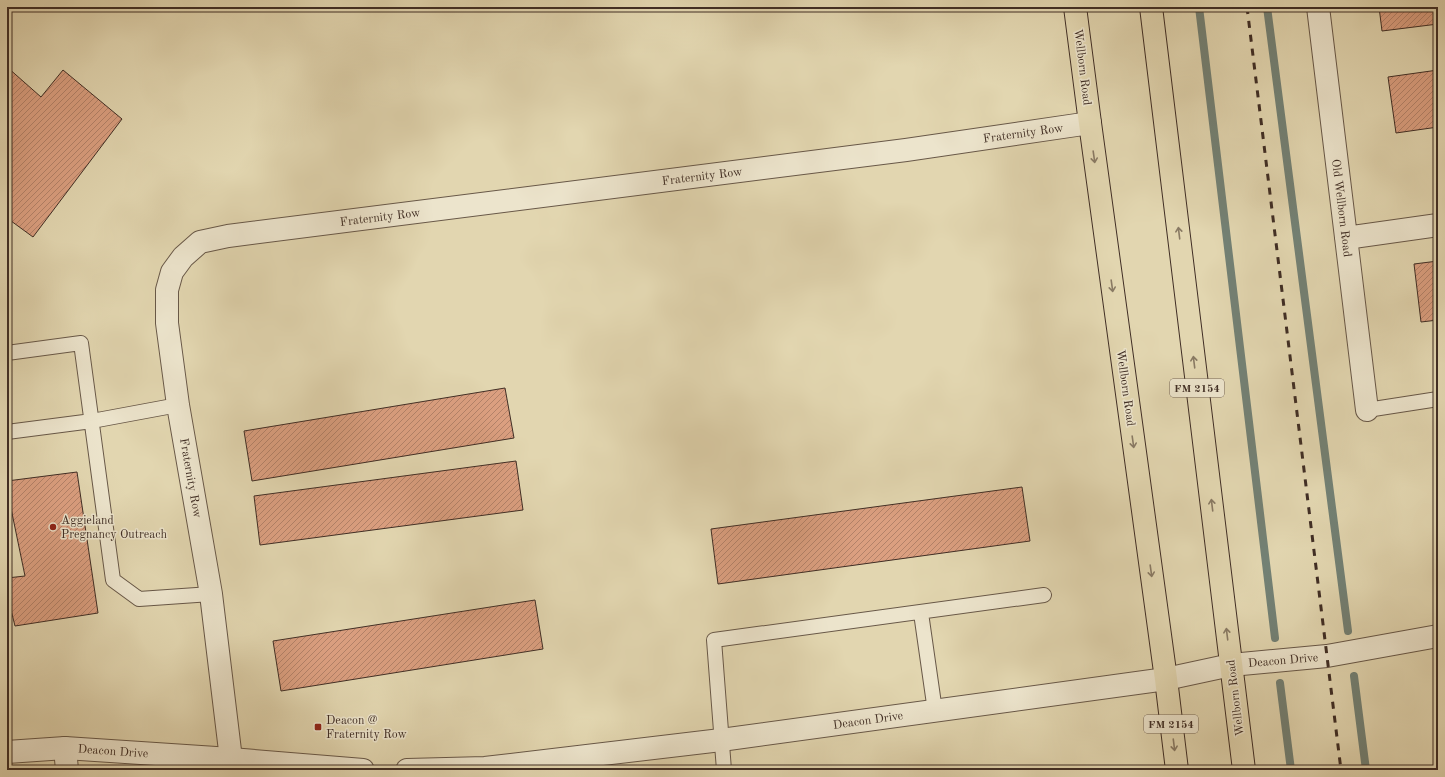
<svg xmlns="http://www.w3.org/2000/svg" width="1445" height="777" font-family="'Old Standard TT',serif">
	<defs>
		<pattern id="building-hatch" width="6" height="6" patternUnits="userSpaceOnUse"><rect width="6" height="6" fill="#db9f80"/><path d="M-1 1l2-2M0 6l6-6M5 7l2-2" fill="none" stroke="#b38269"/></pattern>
	</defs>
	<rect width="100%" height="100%" fill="#e2d6b0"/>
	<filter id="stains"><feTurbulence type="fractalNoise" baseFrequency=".005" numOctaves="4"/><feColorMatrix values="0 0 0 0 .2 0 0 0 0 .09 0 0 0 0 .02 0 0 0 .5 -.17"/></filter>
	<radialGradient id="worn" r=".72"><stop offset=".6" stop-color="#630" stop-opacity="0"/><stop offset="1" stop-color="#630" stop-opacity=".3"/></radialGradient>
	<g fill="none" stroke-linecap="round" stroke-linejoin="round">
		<path stroke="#738175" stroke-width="8" d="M 1199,7 L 1275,638
			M 1267,7 L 1348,631
			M 1354,676 L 1366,770
			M 1280,683 L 1291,770"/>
	</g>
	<path fill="url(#building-hatch)" stroke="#402e25" d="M 1379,7 L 1438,7 L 1438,24 L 1382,31 Z
		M 7,67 L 41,97 L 63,70 L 122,119 L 33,237 L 7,218 Z
		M 1438,70 L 1438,127 L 1396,133 L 1388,77 Z
		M 1438,261 L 1438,320 L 1421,322 L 1414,264 Z
		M 505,388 L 514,438 L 252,481 L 244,431 Z
		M 516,461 L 523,510 L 260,545 L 254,496 Z
		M 77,472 L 98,613 L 15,626 L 7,594 L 7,578 L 25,576 L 7,489 L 7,481 Z
		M 1022,487 L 1030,541 L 718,584 L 711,529 Z
		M 535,600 L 543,649 L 281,691 L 273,641 Z"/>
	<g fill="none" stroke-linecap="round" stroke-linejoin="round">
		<defs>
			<path id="service" d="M 7,353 L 81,343 L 113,580 L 139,599 L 211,594
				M 1367,410 L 1438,399
				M 7,432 L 92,421 L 178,405
				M 921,613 L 935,711
				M 724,770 L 714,640 L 1044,595"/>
			<path id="minor" d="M 1318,7 L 1367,410
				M 1346,238 L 1438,225
				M 65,748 L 67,770
				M 231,759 L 211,594 L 178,405 L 167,323 L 167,290 L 172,272 L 183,257 L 200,242 L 228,236 L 906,150 L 1090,123"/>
			<path id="tertiary" d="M 7,752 L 65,748 L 231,759 L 363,770
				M 407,770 L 485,768 L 721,740 L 1166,679 L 1231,665 L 1327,656 L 1438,636"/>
			<path id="primary" d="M 1075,7 L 1090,123 L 1166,679 L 1177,770
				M 1151,7 L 1244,770"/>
		</defs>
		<use href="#service" stroke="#685848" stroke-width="16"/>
		<use href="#minor" stroke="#685848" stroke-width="24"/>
		<use href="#tertiary" stroke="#685848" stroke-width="24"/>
		<use href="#primary" stroke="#402e25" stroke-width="24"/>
		<use href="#service" stroke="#ece4cc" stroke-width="14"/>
		<use href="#minor" stroke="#ece4cc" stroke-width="22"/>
		<use href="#tertiary" stroke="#ece4cc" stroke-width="22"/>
		<use href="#primary" stroke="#e2d6b0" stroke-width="22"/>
		<path stroke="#402e25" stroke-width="3" stroke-dasharray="7 7" stroke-linecap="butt" d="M 1247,7 L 1341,770"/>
	</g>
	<defs><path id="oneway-shaft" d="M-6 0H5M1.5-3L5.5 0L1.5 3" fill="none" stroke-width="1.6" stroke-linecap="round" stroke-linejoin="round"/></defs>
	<g stroke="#897a64">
		<use href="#oneway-shaft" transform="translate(1094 157) rotate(82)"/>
		<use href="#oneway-shaft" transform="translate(1179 233) rotate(-97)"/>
		<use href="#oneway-shaft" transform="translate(1112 286) rotate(82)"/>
		<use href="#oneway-shaft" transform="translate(1194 362) rotate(-97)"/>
		<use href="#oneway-shaft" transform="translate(1133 442) rotate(82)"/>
		<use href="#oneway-shaft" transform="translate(1212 505) rotate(-97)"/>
		<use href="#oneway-shaft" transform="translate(1151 571) rotate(82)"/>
		<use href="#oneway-shaft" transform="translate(1227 634) rotate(-97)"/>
		<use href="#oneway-shaft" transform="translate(1174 745) rotate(83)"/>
	</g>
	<g fill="#8f2418" stroke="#ece4cc" stroke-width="1.5">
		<circle cx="53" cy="527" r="4"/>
		<rect x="314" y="723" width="8" height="8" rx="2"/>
	</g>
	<g text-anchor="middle" stroke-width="3" stroke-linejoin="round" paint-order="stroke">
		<g fill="#ece4cc" stroke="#746557" stroke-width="1">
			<rect x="1170" y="379" width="54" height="18" rx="3"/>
			<rect x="1144" y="715" width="54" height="18" rx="3"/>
		</g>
		<g font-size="11" font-weight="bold" fill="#402e25">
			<text x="1197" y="392">FM 2154</text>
			<text x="1171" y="728">FM 2154</text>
		</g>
		<g font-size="12" fill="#402e25" stroke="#ece4cc">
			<text transform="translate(1083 67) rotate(83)" y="4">Wellborn Road</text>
			<text transform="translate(1023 133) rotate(-8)" y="4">Fraternity Row</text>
			<text transform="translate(702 176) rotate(-7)" y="4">Fraternity Row</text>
			<text transform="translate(1342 208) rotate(83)" y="4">Old Wellborn Road</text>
			<text transform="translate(380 217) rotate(-7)" y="4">Fraternity Row</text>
			<text transform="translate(1126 388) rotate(82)" y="4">Wellborn Road</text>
			<text transform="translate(191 478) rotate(80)" y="4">Fraternity Row</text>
			<text transform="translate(1283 660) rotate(-5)" y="4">Deacon Drive</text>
			<text transform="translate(1235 698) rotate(-97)" y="4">Wellborn Road</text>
			<text transform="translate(868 720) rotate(-8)" y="4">Deacon Drive</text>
			<text transform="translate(113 751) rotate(4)" y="4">Deacon Drive</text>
		</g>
		<g font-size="12" fill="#402e25" stroke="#ece4cc" text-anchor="start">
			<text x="61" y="524">Aggieland<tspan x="61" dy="14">Pregnancy Outreach</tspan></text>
			<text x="326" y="724">Deacon @<tspan x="326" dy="14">Fraternity Row</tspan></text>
		</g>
	</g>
	<rect width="1445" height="777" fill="none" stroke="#e2d6b0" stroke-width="24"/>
	<rect x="8" y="8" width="1429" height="761" fill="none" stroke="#402e25" stroke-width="2"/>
	<rect x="12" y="12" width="1421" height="753" fill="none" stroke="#402e25"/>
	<rect width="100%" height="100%" filter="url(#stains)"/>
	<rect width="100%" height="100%" fill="url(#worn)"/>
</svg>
